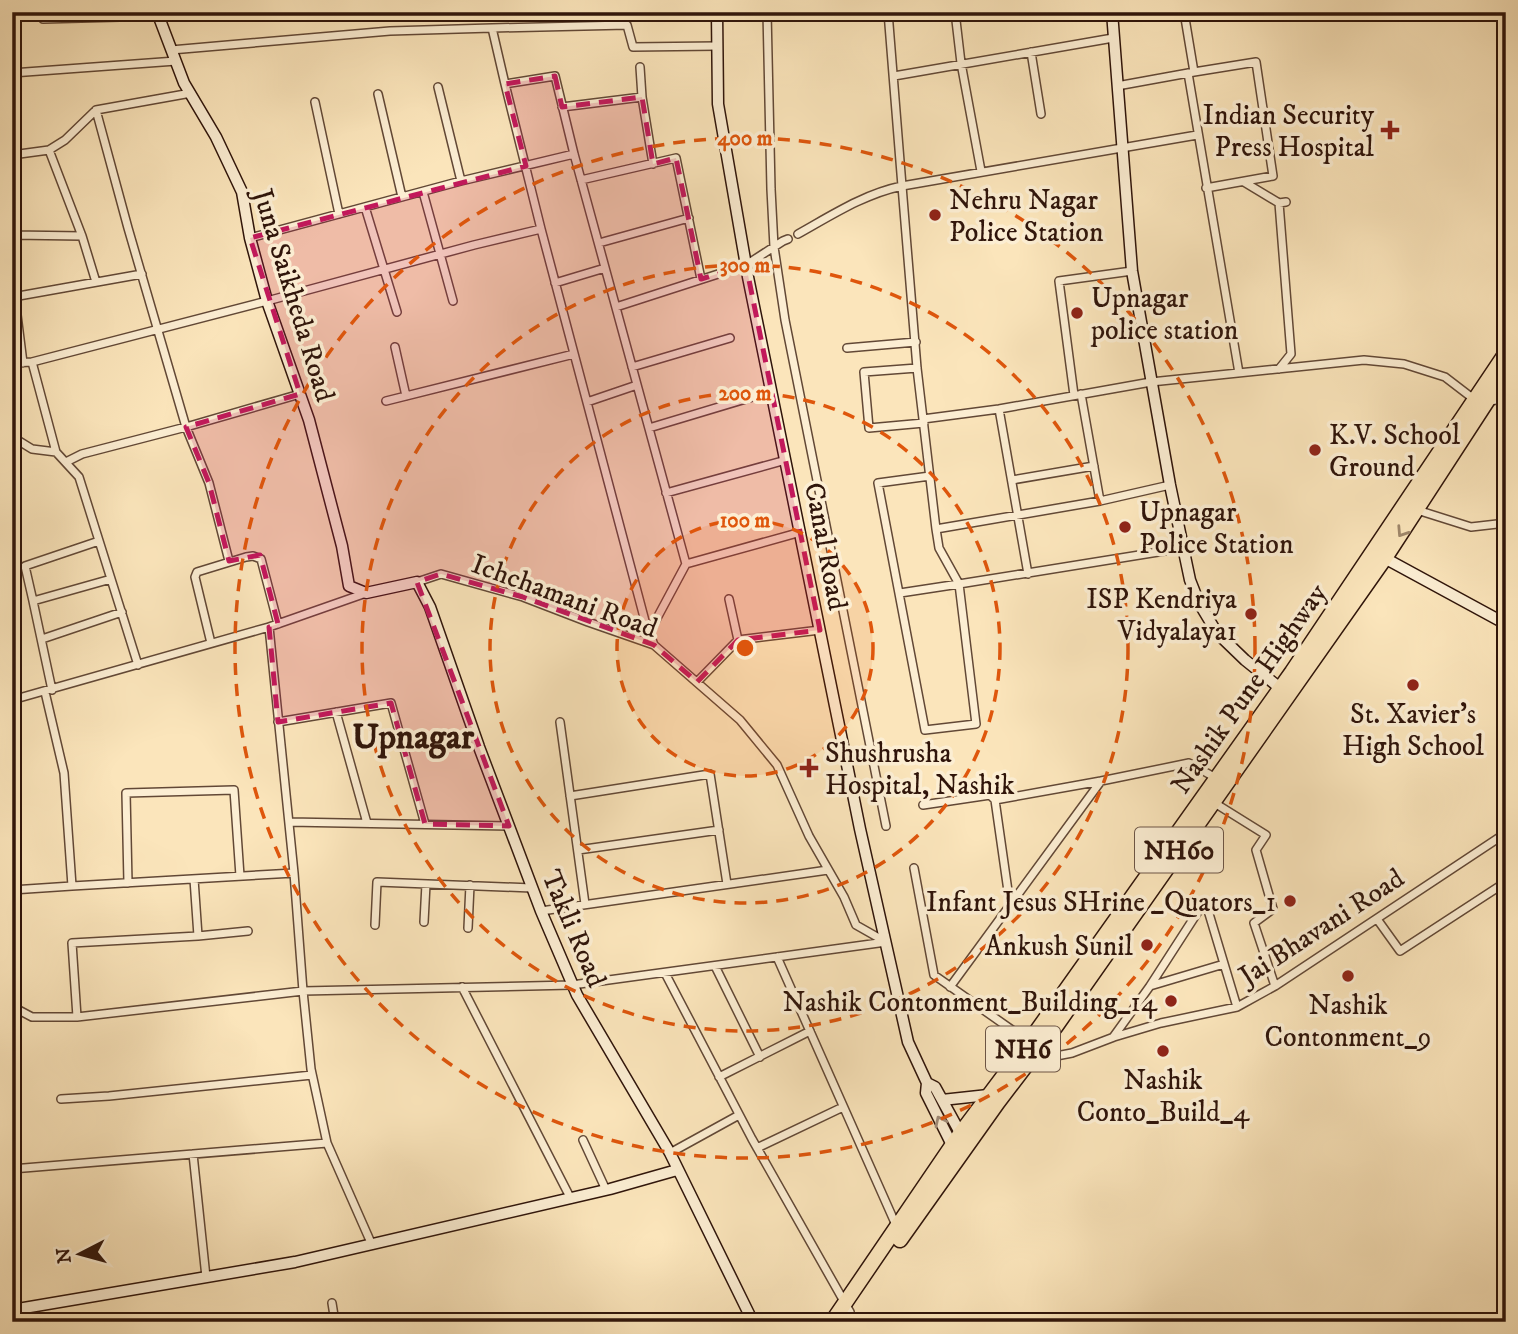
<svg xmlns="http://www.w3.org/2000/svg" width="1518" height="1334" font-family="'IM FELL DW Pica',serif">
	<rect width="100%" height="100%" fill="#fbe5bb"/>
	<filter id="stains"><feTurbulence type="fractalNoise" baseFrequency=".00286" numOctaves="4"/><feColorMatrix values="0 0 0 0 .2 0 0 0 0 .09 0 0 0 0 .02 0 0 0 .5 -.17"/></filter>
	<radialGradient id="worn" r=".72"><stop offset=".6" stop-color="#630" stop-opacity="0"/><stop offset="1" stop-color="#630" stop-opacity=".3"/></radialGradient>
	<g fill="none" stroke-linecap="round" stroke-linejoin="round">
		<defs>
			<path id="street" d="M 767,12 L 771,189 L 774,247 L 785,320 L 886,826
				M 955,12 L 961,63 L 981,171
				M 43,19 L 158,16
				M 492,28 L 627,25 L 633,47 L 717,46
				M 171,50 L 390,31 L 492,28 L 505,84
				M 1031,52 L 1041,114
				M 640,67 L 642,97 L 653,164
				M 1194,72 L 1256,62 L 1273,176 L 1206,188
				M 12,73 L 176,61
				M 1188,73 L 1239,373
				M 894,76 L 1113,38
				M 1117,86 L 1194,72 L 1184,12
				M 438,87 L 461,181
				M 378,94 L 402,197
				M 315,102 L 339,214
				M 562,107 L 642,97
				M 49,150 L 82,236 L 96,282
				M 12,155 L 49,150 L 65,140 L 96,110 L 191,93
				M 581,180 L 676,158 L 701,279
				M 1244,182 L 1279,203 L 1286,202
				M 423,192 L 453,301
				M 12,200 L 14,291 L 23,363
				M 365,207 L 397,312
				M 798,234 C 832,215 864,194 902,186 L 888,12
				M 12,235 L 82,236
				M 250,238 L 461,181 L 574,154
				M 599,243 L 689,218
				M 555,283 L 605,268
				M 13,297 L 142,274
				M 616,307 L 746,265 L 783,241 L 788,239
				M 395,347 L 406,396
				M 847,348 L 916,342
				M 32,362 L 267,301 L 474,245 L 541,229
				M 12,363 L 32,362 L 56,452 L 79,477 L 138,665
				M 632,367 L 730,338
				M 917,368 L 864,372 L 869,428 L 924,423
				M 1279,369 L 1291,354 L 1279,203
				M 1081,394 L 1100,501
				M 1074,395 L 1059,281 L 1132,271
				M 386,401 L 574,354
				M 1488,401 L 1506,399
				M 587,402 L 637,385
				M 999,409 L 1028,574
				M 923,419 L 999,409 L 1151,382 L 1364,360 L 1404,364 L 1445,377 L 1475,400
				M 649,428 L 772,391
				M 12,443 L 19,441 L 32,449 L 56,452
				M 66,462 L 82,454 L 186,427 L 128,228 L 96,110
				M 1012,480 L 1094,466
				M 666,493 L 786,460
				M 1417,510 L 1471,527 L 1506,523
				M 936,529 L 1100,501 L 1170,485
				M 1183,548 L 959,584 L 939,548 L 936,529 L 917,368 L 902,186 L 1197,135
				M 229,561 L 209,483 L 186,427 L 300,394
				M 417,582 L 441,574 L 523,597 L 588,622 L 654,645 L 740,720 L 777,765 L 809,836 L 844,897 L 856,925 L 886,942
				M 900,593 L 959,584 L 976,724 L 925,730 C 910,647 894,565 878,483 L 930,476
				M 729,599 L 738,640
				M 33,601 L 25,566 L 99,541
				M 649,633 L 686,564
				M 42,639 L 122,612
				M 211,643 L 195,577 L 197,572 L 246,557 L 253,556 L 261,559 L 278,624
				M 654,645 L 645,621 L 541,229 L 505,84 L 555,76 L 574,154 L 686,564 L 801,532
				M 697,682 L 738,640 L 820,630
				M 52,690 L 33,601 L 111,579
				M 12,700 L 269,627
				M 336,712 L 367,823
				M 278,722 L 391,703 L 425,824
				M 560,722 L 585,904
				M 570,796 L 710,774 L 727,884
				M 1213,802 L 1266,835 L 1256,850 L 1273,909 L 1254,923 L 1275,986
				M 923,805 L 990,795 L 995,800
				M 289,822 L 509,826
				M 578,850 L 719,830
				M 914,868 L 934,975 L 1029,1042
				M 128,883 L 126,793 L 234,790 L 240,876
				M 72,886 L 294,873
				M 12,890 L 72,886 L 64,773 L 45,692
				M 1010,905 L 995,800 L 1101,781
				M 541,911 L 828,870
				M 1377,919 L 1400,951 L 1506,882
				M 424,922 L 426,884
				M 375,925 L 377,882 L 532,888
				M 468,928 L 470,885
				M 198,936 L 248,931
				M 777,957 L 896,1225
				M 715,966 L 760,1057
				M 665,973 L 752,1139 L 850,1312
				M 1150,986 L 1201,907 L 1207,907 L 1237,1007
				M 462,987 L 571,1199
				M 950,987 L 1101,781 L 1189,763 L 1216,778
				M 12,1008 L 15,1008 L 32,1017 L 77,1017 L 303,991 L 294,873 L 269,627 L 366,593
				M 77,1017 L 72,943 L 198,936 L 194,879
				M 1114,1036 L 1150,986 L 1224,964
				M 1030,1061 L 1072,1053 L 1114,1037 L 1161,1023 L 1237,1007 L 1275,986 L 1506,833
				M 719,1077 L 810,1031
				M 61,1099 L 109,1096 L 312,1075
				M 583,1140 L 606,1190
				M 327,1143 L 311,1069 L 303,991 L 572,985 L 886,942
				M 757,1148 L 843,1107
				M 670,1153 L 739,1115
				M 193,1154 L 206,1277
				M 12,1169 L 327,1143 L 372,1245
				M 332,1303 L 335,1322"/>
			<path id="secondary" d="M 157,12 L 184,83 L 216,137 L 242,192 L 250,238 L 267,301 L 309,420 L 342,546 L 349,586 L 366,593 L 417,582 L 430,607 L 479,747 L 541,911 L 577,995 L 670,1153 L 753,1322
				M 717,12 L 718,104 L 748,277 L 860,829 L 908,1042 L 927,1083 L 926,1093 L 954,1149
				M 1112,12 L 1132,271 L 1170,485 L 1190,580 L 1199,603 L 1217,633 L 1245,660 L 1280,688
				M 1379,555 L 1506,624
				M 927,1083 L 935,1087 L 963,1138
				M 942,1100 L 988,1095
				M 12,1310 L 295,1262 L 610,1189 L 677,1170"/>
			<path id="highway" d="M 900,1240 L 998,1102 L 1056,1026 L 1385,558 L 1506,372
				M 832,1322 L 960,1134 L 1029,1042 L 1292,672 L 1506,353"/>
		</defs>
		<use href="#street" stroke="#624836" stroke-width="10"/>
		<use href="#secondary" stroke="#2f140a" stroke-width="13"/>
		<use href="#highway" stroke="#2f140a" stroke-width="17"/>
		<use href="#street" stroke="#fceed3" stroke-width="7"/>
		<use href="#secondary" stroke="#fceed3" stroke-width="10"/>
		<use href="#highway" stroke="#fbe5bb" stroke-width="14"/>
	</g>
	<defs><path id="oneway-chevron" d="M-2-3.5L2.5 0L-2 3.5" fill="none" stroke-width="1.6" stroke-linecap="round" stroke-linejoin="round" transform="scale(1.75)"/></defs>
	<use stroke="#9f876b" href="#oneway-chevron" transform="translate(1402 532) rotate(123)"/>
	<use stroke="#a08c79" href="#oneway-chevron" transform="translate(940 1121) rotate(-116)"/>
	<path fill="#c2185b" fill-opacity="0.2" stroke="#c2185b" stroke-width="5" stroke-dasharray="14 9" stroke-linejoin="round" d="M 555,76 L 562,107 L 642,97 L 653,164 L 676,158 L 701,279 L 746,265 L 820,630 L 738,640 L 697,682 L 654,645 L 523,597 L 441,574 L 417,582 L 509,826 L 425,824 L 391,703 L 278,722 L 269,627 L 278,624 L 260,555 L 229,561 L 209,483 L 186,427 L 300,394 L 250,238 L 526,166 L 505,84 Z"/>
	<circle cx="745" cy="648" r="128" fill="#df560c" fill-opacity=".12"/>
	<g fill="none" stroke="#df560c" stroke-width="3.5" stroke-dasharray="12 9">
		<circle cx="745" cy="648" r="128"/>
		<circle cx="745" cy="648" r="255"/>
		<circle cx="745" cy="648" r="383"/>
		<circle cx="745" cy="648" r="510"/>
	</g>
	<g fill="#8f2418" stroke="#fceed3" stroke-width="2.5">
		<path d="M1386.5 119.5h7v7h7v7h-7v7h-7v-7h-7v-7h7z"/>
		<circle cx="935" cy="215" r="7"/>
		<circle cx="1077" cy="313" r="7"/>
		<circle cx="1315" cy="450" r="7"/>
		<circle cx="1125" cy="527" r="7"/>
		<circle cx="1251" cy="614" r="7"/>
		<circle cx="1413" cy="685" r="7"/>
		<path d="M805.5 757.5h7v7h7v7h-7v7h-7v-7h-7v-7h7z"/>
		<circle cx="1290" cy="901" r="7"/>
		<circle cx="1147" cy="945" r="7"/>
		<circle cx="1348" cy="976" r="7"/>
		<circle cx="1171" cy="1001" r="7"/>
		<circle cx="1163" cy="1051" r="7"/>
	</g>
	<g text-anchor="middle" stroke-width="7" stroke-linejoin="round" paint-order="stroke">
		<g fill="#fceed3" stroke="#6c5546" stroke-width="2">
			<rect x="1135" y="827.5" width="88" height="45" rx="5"/>
			<rect x="986" y="1026.5" width="74" height="45" rx="5"/>
		</g>
		<g font-size="26" font-weight="bold" fill="#2f140a">
			<text x="1179" y="859">NH60</text>
			<text x="1023" y="1058">NH6</text>
		</g>
		<g font-size="28" fill="#2f140a" stroke="#fceed3" text-anchor="end">
			<text x="1374" y="124">Indian Security<tspan x="1374" dy="32">Press Hospital</tspan></text>
			<text x="949" y="209" text-anchor="start">Nehru Nagar<tspan x="949" dy="32">Police Station</tspan></text>
			<text x="1091" y="307" text-anchor="start">Upnagar<tspan x="1091" dy="32">police station</tspan></text>
			<text x="1329" y="444" text-anchor="start">K.V. School<tspan x="1329" dy="32">Ground</tspan></text>
			<text x="1139" y="521" text-anchor="start">Upnagar<tspan x="1139" dy="32">Police Station</tspan></text>
			<text x="1237" y="608">ISP Kendriya<tspan x="1237" dy="32">Vidyalaya1</tspan></text>
			<text x="1413" y="723" text-anchor="middle">St. Xavier's<tspan x="1413" dy="32">High School</tspan></text>
			<text x="825" y="762" text-anchor="start">Shushrusha<tspan x="825" dy="32">Hospital, Nashik</tspan></text>
			<text x="1276" y="911">Infant Jesus SHrine _Quators_1</text>
			<text x="1133" y="955">Ankush Sunil</text>
			<text x="1157" y="1011">Nashik Contonment_Building_14</text>
			<text x="1348" y="1014" text-anchor="middle">Nashik<tspan x="1348" dy="32">Contonment_9</tspan></text>
			<text x="1163" y="1089" text-anchor="middle">Nashik<tspan x="1163" dy="32">Conto_Build_4</tspan></text>
		</g>
		<g font-size="28" fill="#2f140a" stroke="#fceed3">
			<text transform="translate(295 295) rotate(73)" y="10">Juna Saikheda Road</text>
			<text transform="translate(827 546) rotate(79)" y="10">Canal Road</text>
			<text transform="translate(565 595) rotate(20)" y="10">Ichchamani Road</text>
			<text transform="translate(1248 688) rotate(-55)" y="10">Nashik Pune Highway</text>
			<text transform="translate(1321 926) rotate(-33)" y="10">Jai Bhavani Road</text>
			<text transform="translate(575 928) rotate(67)" y="10">Takli Road</text>
		</g>
		<g font-size="35" font-weight="bold" fill="#2f140a" stroke="#fceed3">
			<text x="413" y="748">Upnagar</text>
		</g>
	</g>
	<circle cx="745" cy="648" r="10" fill="#df560c" stroke="#fceed3" stroke-width="3.5"/>
	<g font-size="21" text-anchor="middle" font-weight="bold" fill="#df560c" stroke="#fceed3" stroke-width="7" stroke-linejoin="round" paint-order="stroke">
		<text x="745" y="145">400 m</text>
		<text x="745" y="272">300 m</text>
		<text x="745" y="400">200 m</text>
		<text x="745" y="527">100 m</text>
	</g>
	<rect width="1518" height="1334" fill="none" stroke="#fbe5bb" stroke-width="42"/>
	<rect x="14" y="14" width="1490" height="1306" fill="none" stroke="#2f140a" stroke-width="3.5"/>
	<rect x="21" y="21" width="1476" height="1292" fill="none" stroke="#2f140a" stroke-width="2"/>
	<g transform="translate(80 1254) rotate(264)" stroke="#fceed3" stroke-width="5" paint-order="stroke">
	<path d="M0-5L12 26L0 18L-12 26Z" fill="#2f140a"/>
	<text y="-10" font-size="19" font-weight="bold" text-anchor="middle" fill="#2f140a">N</text>
	</g>
	<rect width="100%" height="100%" filter="url(#stains)"/>
	<rect width="100%" height="100%" fill="url(#worn)"/>
</svg>
